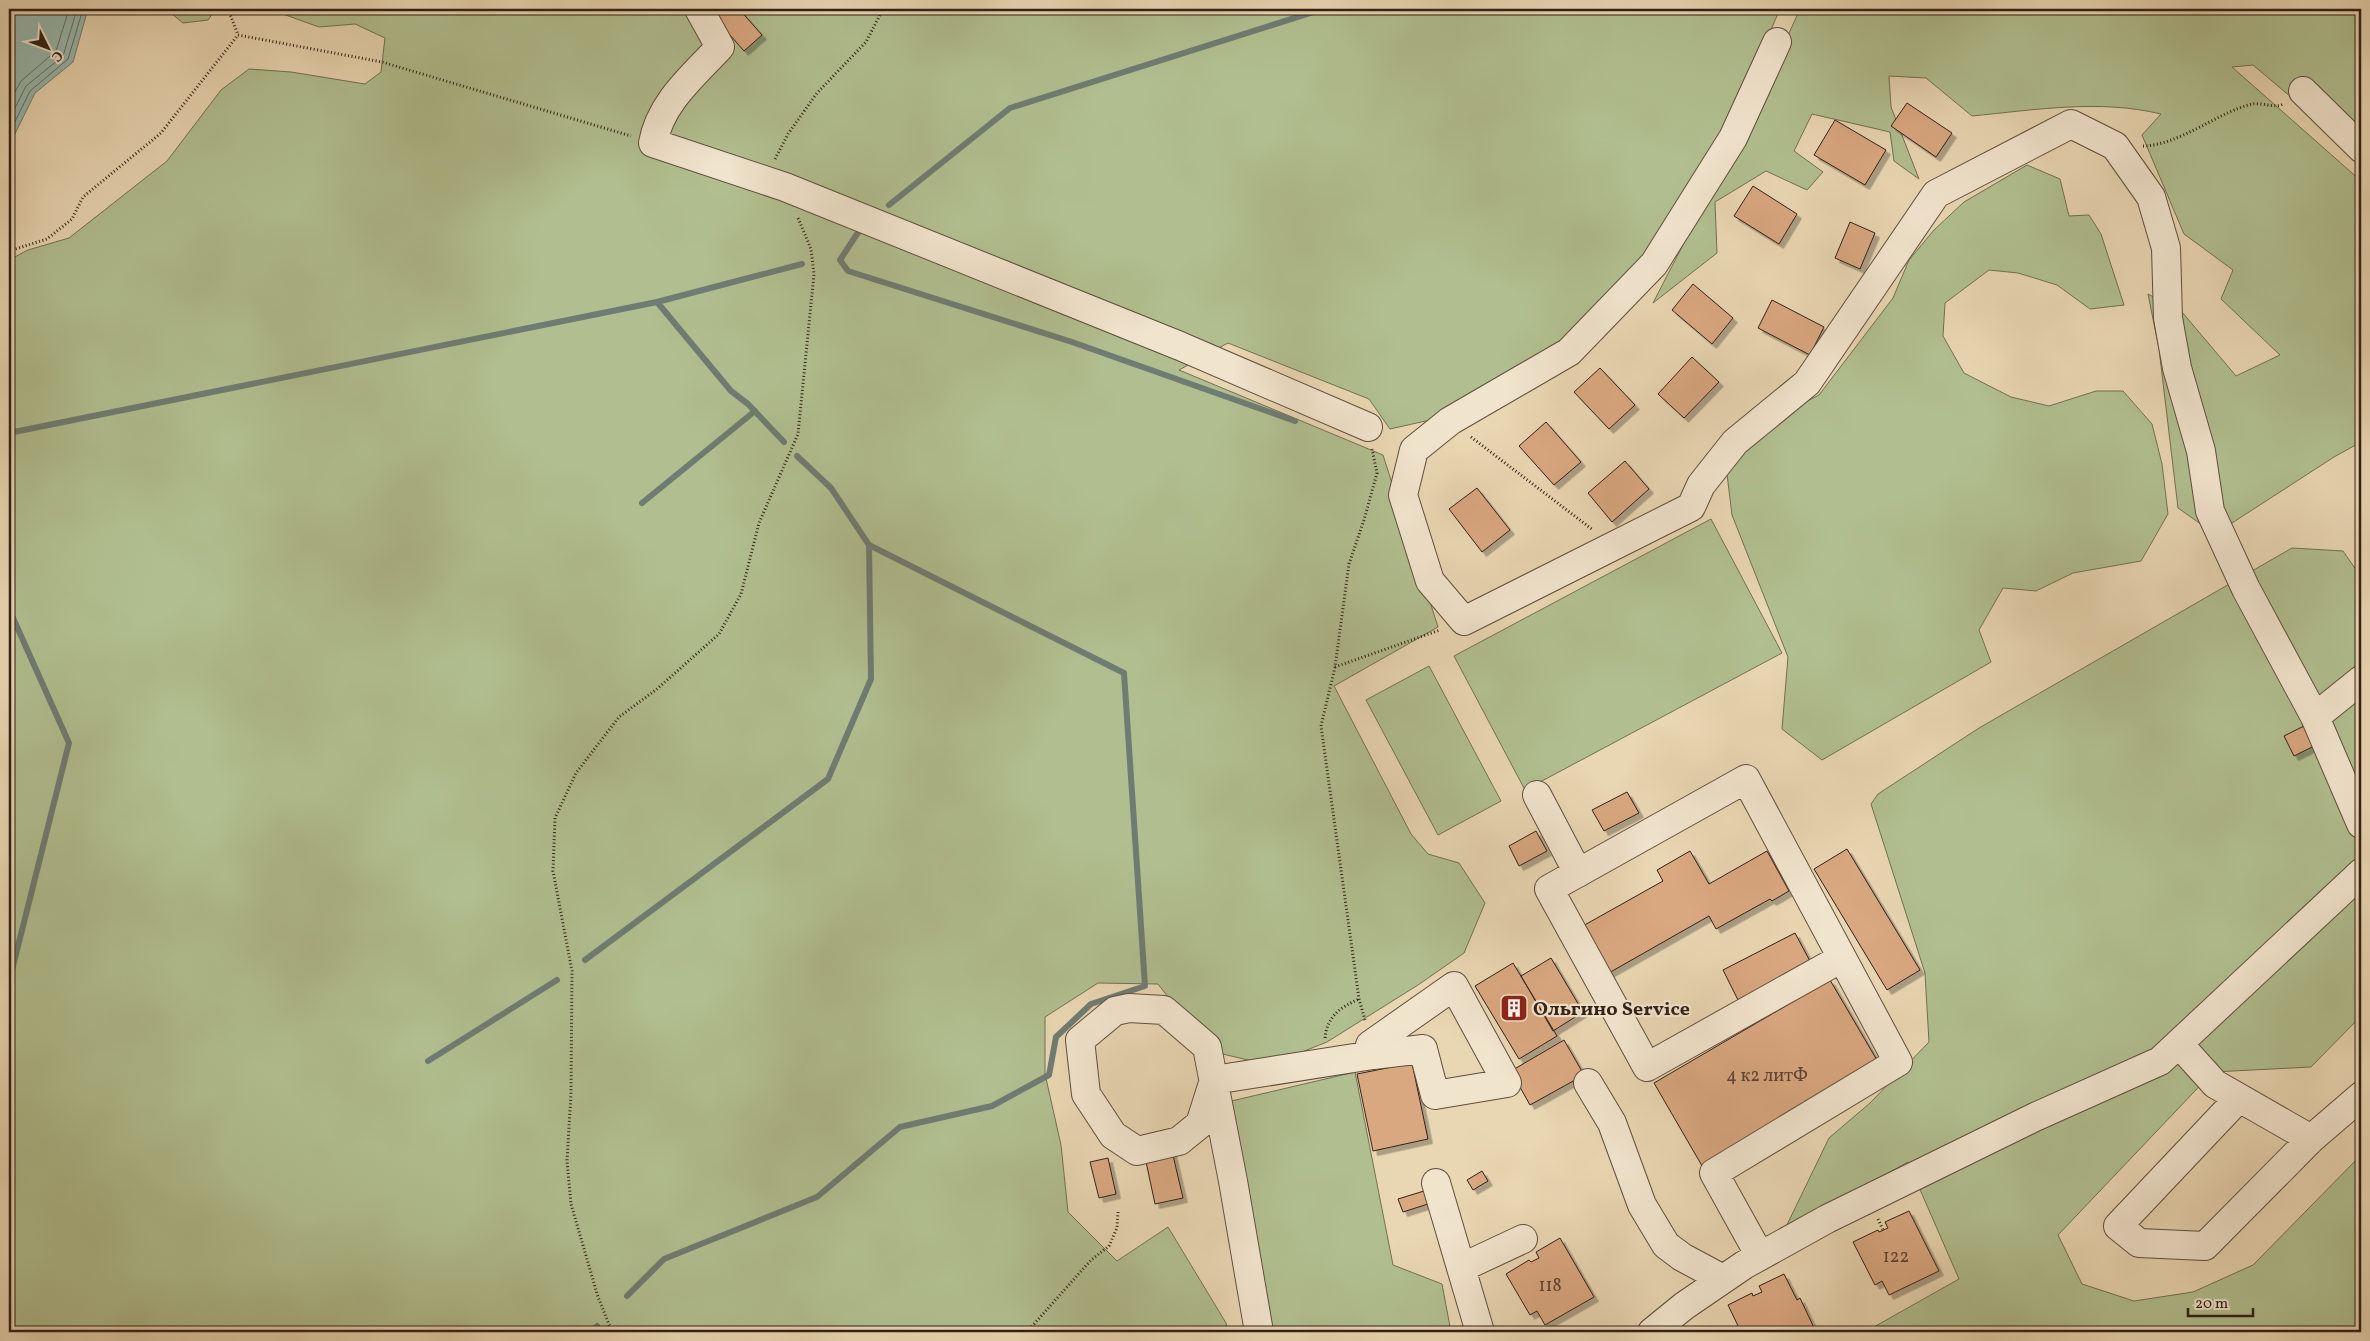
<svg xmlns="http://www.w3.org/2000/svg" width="2370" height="1341" font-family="Vollkorn,serif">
	<defs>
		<filter id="shadow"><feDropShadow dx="4.5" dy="4.5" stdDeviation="0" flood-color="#0004"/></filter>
	</defs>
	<rect width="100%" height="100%" fill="#e9d6b2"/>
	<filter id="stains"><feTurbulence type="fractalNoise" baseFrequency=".004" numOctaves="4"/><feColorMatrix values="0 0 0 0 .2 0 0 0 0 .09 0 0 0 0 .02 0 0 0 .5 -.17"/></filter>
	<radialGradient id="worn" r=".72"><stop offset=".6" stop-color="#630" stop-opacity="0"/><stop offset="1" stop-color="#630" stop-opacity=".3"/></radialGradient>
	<path fill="#b1bf90" stroke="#727054" d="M 166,9 L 216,9 L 208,20 L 183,23 Z
		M 269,9 L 1780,9 L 1760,55 L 1732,132 L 1660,244 L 1567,340 L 1439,418 L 1390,429 L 1369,399 L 1228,343 L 1179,370 L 1383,455 L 1438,627 L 1334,686 L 1411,834 L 1428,854 L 1459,863 L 1485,903 L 1464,953 L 1418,985 L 1327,1042 L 1269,1065 L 1210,1051 L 1158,984 L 1098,983 L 1045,1017 L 1045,1074 L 1061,1145 L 1068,1212 L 1117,1261 L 1168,1227 L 1226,1323 L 1228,1332 L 9,1332 L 9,260 L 28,250 L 69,238 L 167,161 L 221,90 L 249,69 L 291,72 L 365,84 L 381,72 L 385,38 L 355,24 L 319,27 Z
		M 1800,9 L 2361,9 L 2361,156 L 2253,65 L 2232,67 L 2361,181 L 2361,442 L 2334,457 L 2215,534 L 2178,508 L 2159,349 L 2148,294 L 2182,312 L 2236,376 L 2280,355 L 2221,299 L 2233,270 L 2184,234 L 2142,135 L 2161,114 C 2100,99 2034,110 1972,116 L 1926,78 L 1889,76 L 1891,107 L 1919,179 L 1894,161 L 1890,132 L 1812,114 L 1794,151 L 1823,172 L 1807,190 L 1766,171 L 1715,202 L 1717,253 L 1653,303 L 1763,90 Z
		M 2027,165 L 2060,179 L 2069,216 L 2089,215 L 2101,234 L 2124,305 L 2090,309 L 2057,285 L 2018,273 L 1989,270 L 1945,303 L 1943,336 L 1964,373 L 2011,397 L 2049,406 L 2096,391 L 2123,391 L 2152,424 L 2162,464 L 2168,514 L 2141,561 L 2073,573 L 2036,591 L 2003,588 L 1979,630 L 1991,662 L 1822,760 L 1782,729 L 1788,657 L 1732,515 L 1727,474 L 1771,420 L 1819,395 L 1893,298 L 1909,260 L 1934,230 L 1964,202 Z
		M 1711,519 L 1782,653 L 1525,790 L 1454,656 Z
		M 2292,548 L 2343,551 L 2361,577 L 2361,621 L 2357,631 L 2361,641 L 2361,1016 L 2311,1067 L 2213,1072 L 2058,1235 L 2082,1284 L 2134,1301 L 2193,1292 L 2253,1265 L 2361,1155 L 2361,1332 L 1865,1332 L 1959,1279 L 1908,1162 L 1784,1231 L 1829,1138 L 1870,1103 L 1929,1042 L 1925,973 L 1871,804 L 1878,794 L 1979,728 Z
		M 1429,666 L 1501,801 L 1438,835 L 1366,700 Z
		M 1355,1072 L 1393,1265 L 1442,1284 L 1451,1332 L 1270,1332 L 1223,1103 Z"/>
	<path fill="#97b9b0" stroke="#6f7c73" d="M 9,9 L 88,9 L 73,62 L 35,93 L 9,146 Z"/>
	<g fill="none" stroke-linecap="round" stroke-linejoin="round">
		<path stroke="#646c64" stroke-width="1" d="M 9,103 L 21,81 L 56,51 L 69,9
			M 9,120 L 26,86 L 63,56 L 77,9
			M 9,134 L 30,91 L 68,59 L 83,9"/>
		<path stroke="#6f7c73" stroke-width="6" d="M 889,205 L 1010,108 L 1323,9
			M 865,226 L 857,234 L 840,260 L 848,271 L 1072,342 L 1295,421
			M 657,302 L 802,264
			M 9,433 L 657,302 L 731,391 L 748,404 L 784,442
			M 642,503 L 755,411
			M 9,609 L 69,743 L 9,982
			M 585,960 L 828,779 L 871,679 L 869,545
			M 428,1061 L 557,980
			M 627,1296 L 664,1259 L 817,1197 L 900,1127 L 992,1106 L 1049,1075 L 1056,1037 L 1091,1004 L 1145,986 L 1124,673 L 869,545 L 831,488 L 797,456
			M 590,1332 L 597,1326"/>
	</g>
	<path fill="#d9a780" stroke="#322017" filter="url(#shadow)" d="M 712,9 L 739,9 L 762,35 L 744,51 L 709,11 Z
		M 1907,103 L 1952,133 L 1936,157 L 1891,126 Z
		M 1835,120 L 1886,150 L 1865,185 L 1814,155 Z
		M 1753,186 L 1797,214 L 1779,244 L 1734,216 Z
		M 1850,222 L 1875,233 L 1860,269 L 1835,258 Z
		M 1693,284 L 1733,318 L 1712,344 L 1672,310 Z
		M 1772,300 L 1824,327 L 1810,355 L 1758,328 Z
		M 1692,357 L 1719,382 L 1684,418 L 1658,394 Z
		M 1600,368 L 1635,405 L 1609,429 L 1574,392 Z
		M 1546,422 L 1581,462 L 1554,485 L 1519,446 Z
		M 1625,461 L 1649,489 L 1612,522 L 1588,493 Z
		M 1477,488 L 1510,530 L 1482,552 L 1449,509 Z
		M 2308,724 L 2318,744 L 2294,756 L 2284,736 Z
		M 1627,792 L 1639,813 L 1604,831 L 1592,810 Z
		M 1536,831 L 1547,851 L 1519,866 L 1509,846 Z
		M 1847,849 L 1920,970 L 1887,990 L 1814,869 Z
		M 1690,851 L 1709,884 L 1767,851 L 1789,891 L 1772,901 L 1770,899 L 1716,929 L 1709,916 L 1607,974 L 1581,927 L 1663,881 L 1657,870 Z
		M 1795,933 L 1811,963 L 1738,1000 L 1723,970 Z
		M 1551,958 L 1583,1012 L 1553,1031 L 1521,976 Z
		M 1513,963 L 1557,1036 L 1519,1059 L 1475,986 Z
		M 1830,980 L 1881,1067 L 1705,1171 L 1654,1083 Z
		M 1564,1040 L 1584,1075 L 1530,1105 L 1511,1071 Z
		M 1412,1063 L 1428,1139 L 1373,1151 L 1357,1074 Z
		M 1172,1151 L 1183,1198 L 1155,1204 L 1145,1157 Z
		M 1108,1158 L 1116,1194 L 1099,1198 L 1090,1162 Z
		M 1482,1171 L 1488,1181 L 1473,1190 L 1467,1180 Z
		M 1424,1191 L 1428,1204 L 1403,1212 L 1398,1199 Z
		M 1909,1211 L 1939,1271 L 1889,1295 L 1882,1281 L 1875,1285 L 1853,1242 L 1878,1230 L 1879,1232 L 1888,1228 L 1885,1222 Z
		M 1560,1238 L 1594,1297 L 1545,1325 L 1537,1311 L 1530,1315 L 1506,1274 L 1529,1260 L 1531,1262 L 1539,1258 L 1536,1252 Z
		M 1784,1274 L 1797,1300 L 1800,1298 L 1816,1332 L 1741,1332 L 1728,1305 L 1752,1293 L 1753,1296 L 1762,1292 L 1759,1286 Z"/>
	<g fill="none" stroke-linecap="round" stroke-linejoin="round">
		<defs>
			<path id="minor" d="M 699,9 L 720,47 C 693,76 660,103 653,143 L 785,187 L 1180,346 L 1368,427
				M 1777,42 L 1733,138 L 1654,264 L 1569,352 L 1450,421 L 1414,450 L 1403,495 L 1430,581 L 1464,621 L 1691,507 L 1701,485 L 1735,442 L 1807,383 L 1936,194 L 2071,124 L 2115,146 L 2151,197 L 2166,248 L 2168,318 L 2177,368 L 2201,451 L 2210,511 L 2246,589 L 2315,717 L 2361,824
				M 2303,91 L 2361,148
				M 2315,717 L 2361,680
				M 1537,795 L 1578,873
				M 2179,1044 L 2215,1084 L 2311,1139
				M 1214,1080 L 1200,1124 L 1179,1141 L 1137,1151 L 1113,1135 L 1086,1094 L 1080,1040 L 1115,1011 L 1129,1008 L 1164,1010 L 1207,1047 L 1233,1181 L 1259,1332
				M 1214,1080 L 1373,1055 L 1423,1049 L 1435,1095 L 1507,1083 L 1454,986 L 1370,1045 L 1373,1055
				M 1588,1083 L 1612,1123 L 1642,1205 L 1666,1245 L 1682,1257 L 1723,1279
				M 2239,1098 L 2118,1226 L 2139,1243 L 2205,1246 L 2311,1139 L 2361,1096
				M 1436,1183 L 1480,1332
				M 1760,1256 L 1714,1173 L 1898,1062 L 1746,779 L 1549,889 L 1647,1067 L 1842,958
				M 1461,1268 L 1523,1239
				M 1652,1332 L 1684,1306 L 1744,1265 L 1827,1219 L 2035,1117 L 2160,1061 L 2361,873"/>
		</defs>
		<use href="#minor" stroke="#604e3e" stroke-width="30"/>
		<path stroke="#322017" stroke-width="3" stroke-dasharray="1 2.5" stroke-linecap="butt" d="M 232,9 L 230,14 L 238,35
			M 238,35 L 382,62 L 631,136
			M 2143,146 C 2180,145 2216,113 2252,104 C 2262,102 2275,109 2283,104
			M 775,159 L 788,134 L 817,93 L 866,42 L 883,9
			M 9,251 L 47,239 L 72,219 L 83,197 L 161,133 L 238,35
			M 1471,437 L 1593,530
			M 1335,667 L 1440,630
			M 1365,1020 L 1359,999 L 1321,726 L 1335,667 L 1349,564 L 1364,520 L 1377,473 L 1372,449
			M 1325,1038 C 1327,1016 1341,1007 1359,999
			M 1878,1219 L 1883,1230
			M 612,1332 L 598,1297 L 571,1204 L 567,1161 L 571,1094 L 572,971 L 553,871 L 555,818 L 576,773 L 619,717 L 657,689 L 719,634 L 741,594 L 759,523 L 798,434 L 814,274 L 811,249 L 798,218
			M 1027,1332 L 1091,1260 L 1109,1246 L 1117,1228 L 1118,1212"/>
		<use href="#minor" stroke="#f1e4cd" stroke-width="28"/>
	</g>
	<defs>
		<symbol id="building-square" viewBox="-11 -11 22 22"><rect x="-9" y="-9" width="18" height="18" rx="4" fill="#8f2418" stroke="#f1e4cd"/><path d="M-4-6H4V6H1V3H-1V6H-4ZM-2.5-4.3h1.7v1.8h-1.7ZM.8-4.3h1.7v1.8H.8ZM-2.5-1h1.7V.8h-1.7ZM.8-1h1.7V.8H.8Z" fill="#fff"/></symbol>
	</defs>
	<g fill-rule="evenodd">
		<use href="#building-square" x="1498" y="992" width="32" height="32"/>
	</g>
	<g text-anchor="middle" stroke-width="4.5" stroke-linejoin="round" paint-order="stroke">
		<g font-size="18" fill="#5c4231">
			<text x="1767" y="1081">4 к2 литФ</text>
			<text x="1896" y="1262">122</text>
			<text x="1550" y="1291">118</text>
		</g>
		<g font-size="20" font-weight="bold" fill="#322017" stroke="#f1e4cd" text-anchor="start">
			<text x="1533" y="1015">Ольгино Service</text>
		</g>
	</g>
	<rect width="2370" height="1341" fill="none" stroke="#e9d6b2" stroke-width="30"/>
	<rect x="10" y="10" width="2350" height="1321" fill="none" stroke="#322017" stroke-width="2.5"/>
	<rect x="15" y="15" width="2340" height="1311" fill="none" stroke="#322017"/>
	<g transform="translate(48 48) rotate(132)" stroke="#f1e4cd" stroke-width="4" paint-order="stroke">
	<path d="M0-4L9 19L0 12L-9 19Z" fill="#322017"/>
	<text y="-8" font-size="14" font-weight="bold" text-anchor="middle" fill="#322017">С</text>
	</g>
	<path d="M2188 1308v8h65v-8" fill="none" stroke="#322017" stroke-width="2.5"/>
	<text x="2195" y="1308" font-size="15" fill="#322017" stroke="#f1e4cd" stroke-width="4" paint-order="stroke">20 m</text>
	<rect width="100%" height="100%" filter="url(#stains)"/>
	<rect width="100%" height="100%" fill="url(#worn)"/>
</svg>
